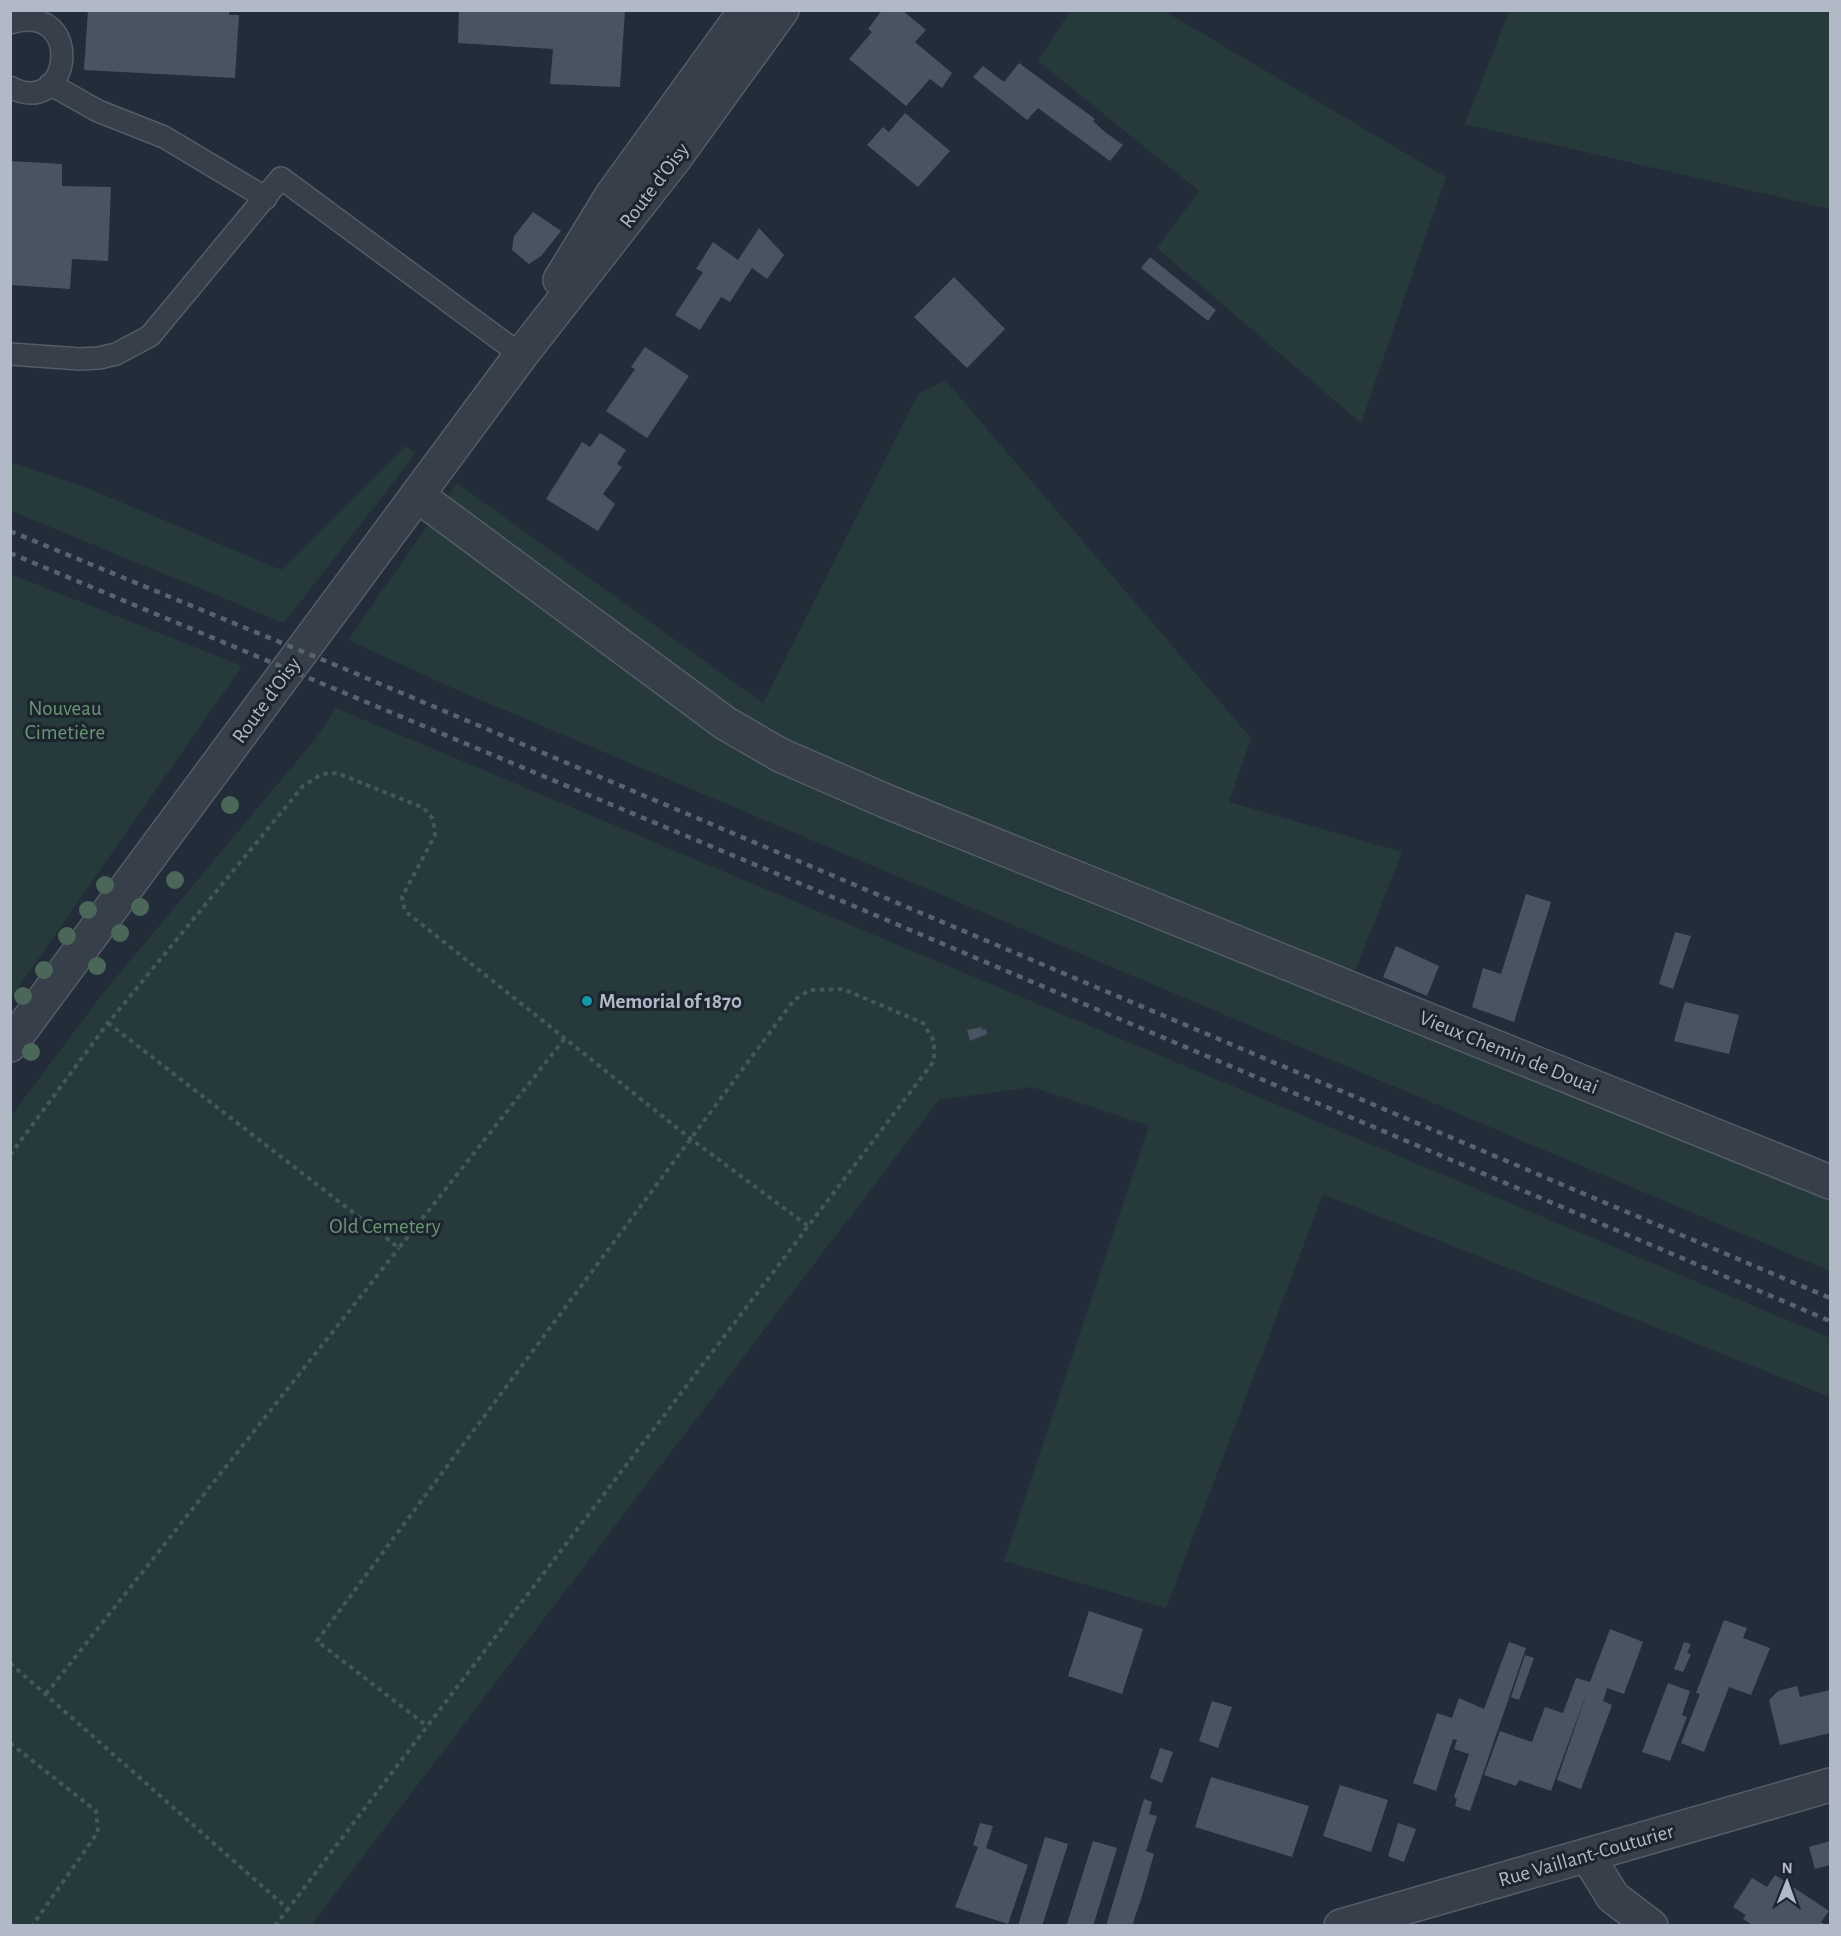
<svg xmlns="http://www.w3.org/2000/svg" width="1841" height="1936" font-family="'Alegreya Sans',sans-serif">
	<rect width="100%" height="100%" fill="#232d39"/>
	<path fill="#263a3b" d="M 1070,11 L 1164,11 L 1446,177 L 1361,423 L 1157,248 L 1199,191 L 1038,61 Z
		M 1509,11 L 1830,11 L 1830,209 L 1465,124 Z
		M 945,380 L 1251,738 L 1229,802 L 1402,852 L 1357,966 L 1341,999 L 1830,1193 L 1830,1271 L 455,689 L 348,640 L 457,483 L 763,703 L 918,394 Z
		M 405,446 L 416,453 L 284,623 L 11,511 L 11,462 L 90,489 L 281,570 Z
		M 11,574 L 242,666 L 11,998 Z
		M 336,708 L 1830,1338 L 1830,1397 L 1323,1194 L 1166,1608 L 1004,1561 L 1149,1126 L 1032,1087 L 939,1100 L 311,1925 L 11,1925 L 10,1117 L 103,993 L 317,737 Z"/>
	<path fill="#495463" d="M 88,10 L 229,10 L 229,15 L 239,15 L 235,78 L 84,70 Z
		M 459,10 L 625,10 L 620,87 L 550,84 L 553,49 L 458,43 Z
		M 882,10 L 902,10 L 926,30 L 915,42 L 952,73 L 942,88 L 930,79 L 906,106 L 849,59 L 872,32 L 868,29 Z
		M 1019,63 L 1095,119 L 1093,121 L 1105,132 L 1123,145 L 1110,161 L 1038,108 L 1027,120 L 973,77 L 983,66 L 1004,82 Z
		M 905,113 L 950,151 L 918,187 L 867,145 L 883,127 L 889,132 Z
		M 10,161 L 62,164 L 62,186 L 111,187 L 108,261 L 72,259 L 70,289 L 10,285 Z
		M 533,212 L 561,231 L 541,256 L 529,264 L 512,250 L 514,236 Z
		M 759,228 L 784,255 L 767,279 L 752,268 L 730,302 L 721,297 L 700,330 L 675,315 L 703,272 L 696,269 L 713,242 L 738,260 Z
		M 1150,257 L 1216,310 L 1208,321 L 1141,268 Z
		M 954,277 L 1005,329 L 967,368 L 914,317 Z
		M 645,347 L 689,376 L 647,438 L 606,411 L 635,369 L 631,367 Z
		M 600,433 L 626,450 L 617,464 L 622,467 L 603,494 L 615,504 L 598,531 L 546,499 L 582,442 L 590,447 Z
		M 1526,894 L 1551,902 L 1514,1022 L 1472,1007 L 1483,968 L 1501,974 Z
		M 1675,932 L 1691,936 L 1673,989 L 1659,984 Z
		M 1396,946 L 1439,966 L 1427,996 L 1383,977 Z
		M 1685,1002 L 1739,1015 L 1729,1054 L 1674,1041 Z
		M 982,1027 L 982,1030 L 986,1029 L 987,1034 L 970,1041 L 967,1030 Z
		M 1089,1611 L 1143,1629 L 1122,1694 L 1068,1676 Z
		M 1724,1620 L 1747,1628 L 1743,1638 L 1770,1648 L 1751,1695 L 1729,1687 L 1704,1752 L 1681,1743 L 1700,1694 L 1696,1693 Z
		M 1610,1629 L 1643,1642 L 1624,1694 L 1607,1688 L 1603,1701 L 1612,1705 L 1581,1789 L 1557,1780 L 1589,1686 L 1551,1791 L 1519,1780 L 1516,1786 L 1484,1775 L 1500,1731 L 1532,1742 L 1545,1707 L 1563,1713 L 1576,1678 L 1590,1682 Z
		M 1509,1642 L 1526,1648 L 1470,1811 L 1455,1806 L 1457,1799 L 1454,1797 L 1469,1754 L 1454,1749 L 1457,1740 L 1453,1739 L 1436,1791 L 1413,1783 L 1437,1713 L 1452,1718 L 1459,1698 L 1484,1709 Z
		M 1684,1642 L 1691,1644 L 1687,1653 L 1691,1654 L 1683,1672 L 1674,1669 Z
		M 1525,1655 L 1534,1658 L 1519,1700 L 1511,1697 Z
		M 1668,1683 L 1690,1691 L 1682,1715 L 1687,1717 L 1670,1761 L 1642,1752 Z
		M 1797,1686 L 1800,1697 L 1830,1690 L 1830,1733 L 1780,1745 L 1769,1700 L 1778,1691 Z
		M 1212,1701 L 1232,1707 L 1218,1748 L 1199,1741 Z
		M 1160,1748 L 1173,1752 L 1162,1783 L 1150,1778 Z
		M 1211,1777 L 1309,1806 L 1292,1857 L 1195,1827 Z
		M 1340,1785 L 1388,1800 L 1371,1852 L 1323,1836 Z
		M 1144,1799 L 1152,1802 L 1149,1814 L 1157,1816 L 1146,1851 L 1154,1854 L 1142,1896 L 1132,1926 L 1106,1926 Z
		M 980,1823 L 993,1826 L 986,1848 L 1028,1865 L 1008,1924 L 955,1907 L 978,1847 L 973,1845 Z
		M 1398,1823 L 1416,1829 L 1404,1862 L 1388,1856 Z
		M 1045,1837 L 1068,1844 L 1042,1926 L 1018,1926 Z
		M 1093,1841 L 1117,1848 L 1093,1926 L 1071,1926 L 1067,1924 Z
		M 1830,1841 L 1830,1865 L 1815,1869 L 1809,1847 Z
		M 1775,1875 L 1829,1911 L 1821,1922 L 1827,1926 L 1754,1926 L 1743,1919 L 1746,1915 L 1733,1907 L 1752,1878 L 1767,1887 Z"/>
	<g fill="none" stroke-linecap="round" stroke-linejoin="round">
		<defs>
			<path id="service" d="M 10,23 C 86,0 72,121 10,87
				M 50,84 L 98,111 L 164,137 L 266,198
				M 10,354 L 80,359 L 99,358 L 116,354 L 150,336 L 281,178 L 521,355"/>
			<path id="minor" d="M 417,495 L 725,723 L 780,755 L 888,802 L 1830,1182
				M 1587,1855 L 1613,1897 L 1651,1926
				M 1341,1926 L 1830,1785"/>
			<path id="tertiary" d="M 560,280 L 612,195 L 746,10
				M 10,1045 L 521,355 L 675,158 L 782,10"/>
		</defs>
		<use href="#service" stroke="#545c67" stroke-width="24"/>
		<use href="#minor" stroke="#545c67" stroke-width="36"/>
		<use href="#tertiary" stroke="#545c67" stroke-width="36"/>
		<path stroke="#445759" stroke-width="4" stroke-dasharray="4.5 4.5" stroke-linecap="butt" d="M 108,1023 L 399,1248 L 565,1038
			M 10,1155 L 108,1023 L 303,786 L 322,774 L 337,773 L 424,808 L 433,819 L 435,835 L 402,897 L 405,911 L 691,1139 L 808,1226
			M 10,1663 L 288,1909 L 934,1061 L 934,1041 L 923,1023 L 843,989 L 810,990 L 794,1000 L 317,1641 L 427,1726
			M 46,1694 L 399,1248
			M 10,1743 L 96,1811 L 98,1832 L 32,1926
			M 275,1926 L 288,1909"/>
		<use href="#service" stroke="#363f4a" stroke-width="21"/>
		<use href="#minor" stroke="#363f4a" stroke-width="33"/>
		<use href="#tertiary" stroke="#363f4a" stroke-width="33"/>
		<path stroke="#586370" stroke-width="4.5" stroke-dasharray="6 6" stroke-linecap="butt" d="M 10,531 L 345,669 L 1830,1298
			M 10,553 L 849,904 L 1830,1321"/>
	</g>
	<g fill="#4a6759">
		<circle cx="230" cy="805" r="9"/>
		<circle cx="175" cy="880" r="9"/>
		<circle cx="105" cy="885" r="9"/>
		<circle cx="140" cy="907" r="9"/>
		<circle cx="88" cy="910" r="9"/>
		<circle cx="120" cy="933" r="9"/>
		<circle cx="67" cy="936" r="9"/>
		<circle cx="97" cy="966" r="9"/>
		<circle cx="44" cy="970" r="9"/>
		<circle cx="23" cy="996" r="9"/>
		<circle cx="31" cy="1052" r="9"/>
	</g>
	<circle fill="#0f9aa8" stroke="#1c242e" stroke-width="2" cx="587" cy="1001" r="6"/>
	<g text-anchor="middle" stroke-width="6" stroke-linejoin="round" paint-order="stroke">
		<g font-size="21" fill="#b1b9c6" stroke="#1c242e">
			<text transform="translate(654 185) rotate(-53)" y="7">Route d'Oisy</text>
			<text transform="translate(266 700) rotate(-54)" y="7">Route d'Oisy</text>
			<text transform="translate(1509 1052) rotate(22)" y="7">Vieux Chemin de Douai</text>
			<text transform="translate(1586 1855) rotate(-16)" y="7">Rue Vaillant-Couturier</text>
		</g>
		<g font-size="21" fill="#699673" stroke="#1c242e">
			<text x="65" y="715">Nouveau<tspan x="65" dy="24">Cimetière</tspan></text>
			<text x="385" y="1233">Old Cemetery</text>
		</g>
		<g font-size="21" font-weight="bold" fill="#b1b9c6" stroke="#1c242e" text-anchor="start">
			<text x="599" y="1008">Memorial of 1870</text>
		</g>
	</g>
	<rect width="1841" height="1936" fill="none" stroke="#b1b9c6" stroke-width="24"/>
	<g transform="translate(1787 1882) rotate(1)" stroke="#1c242e" stroke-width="4.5" paint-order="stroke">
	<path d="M0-4.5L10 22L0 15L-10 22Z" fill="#b1b9c6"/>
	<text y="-9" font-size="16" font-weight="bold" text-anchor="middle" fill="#b1b9c6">N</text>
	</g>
</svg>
